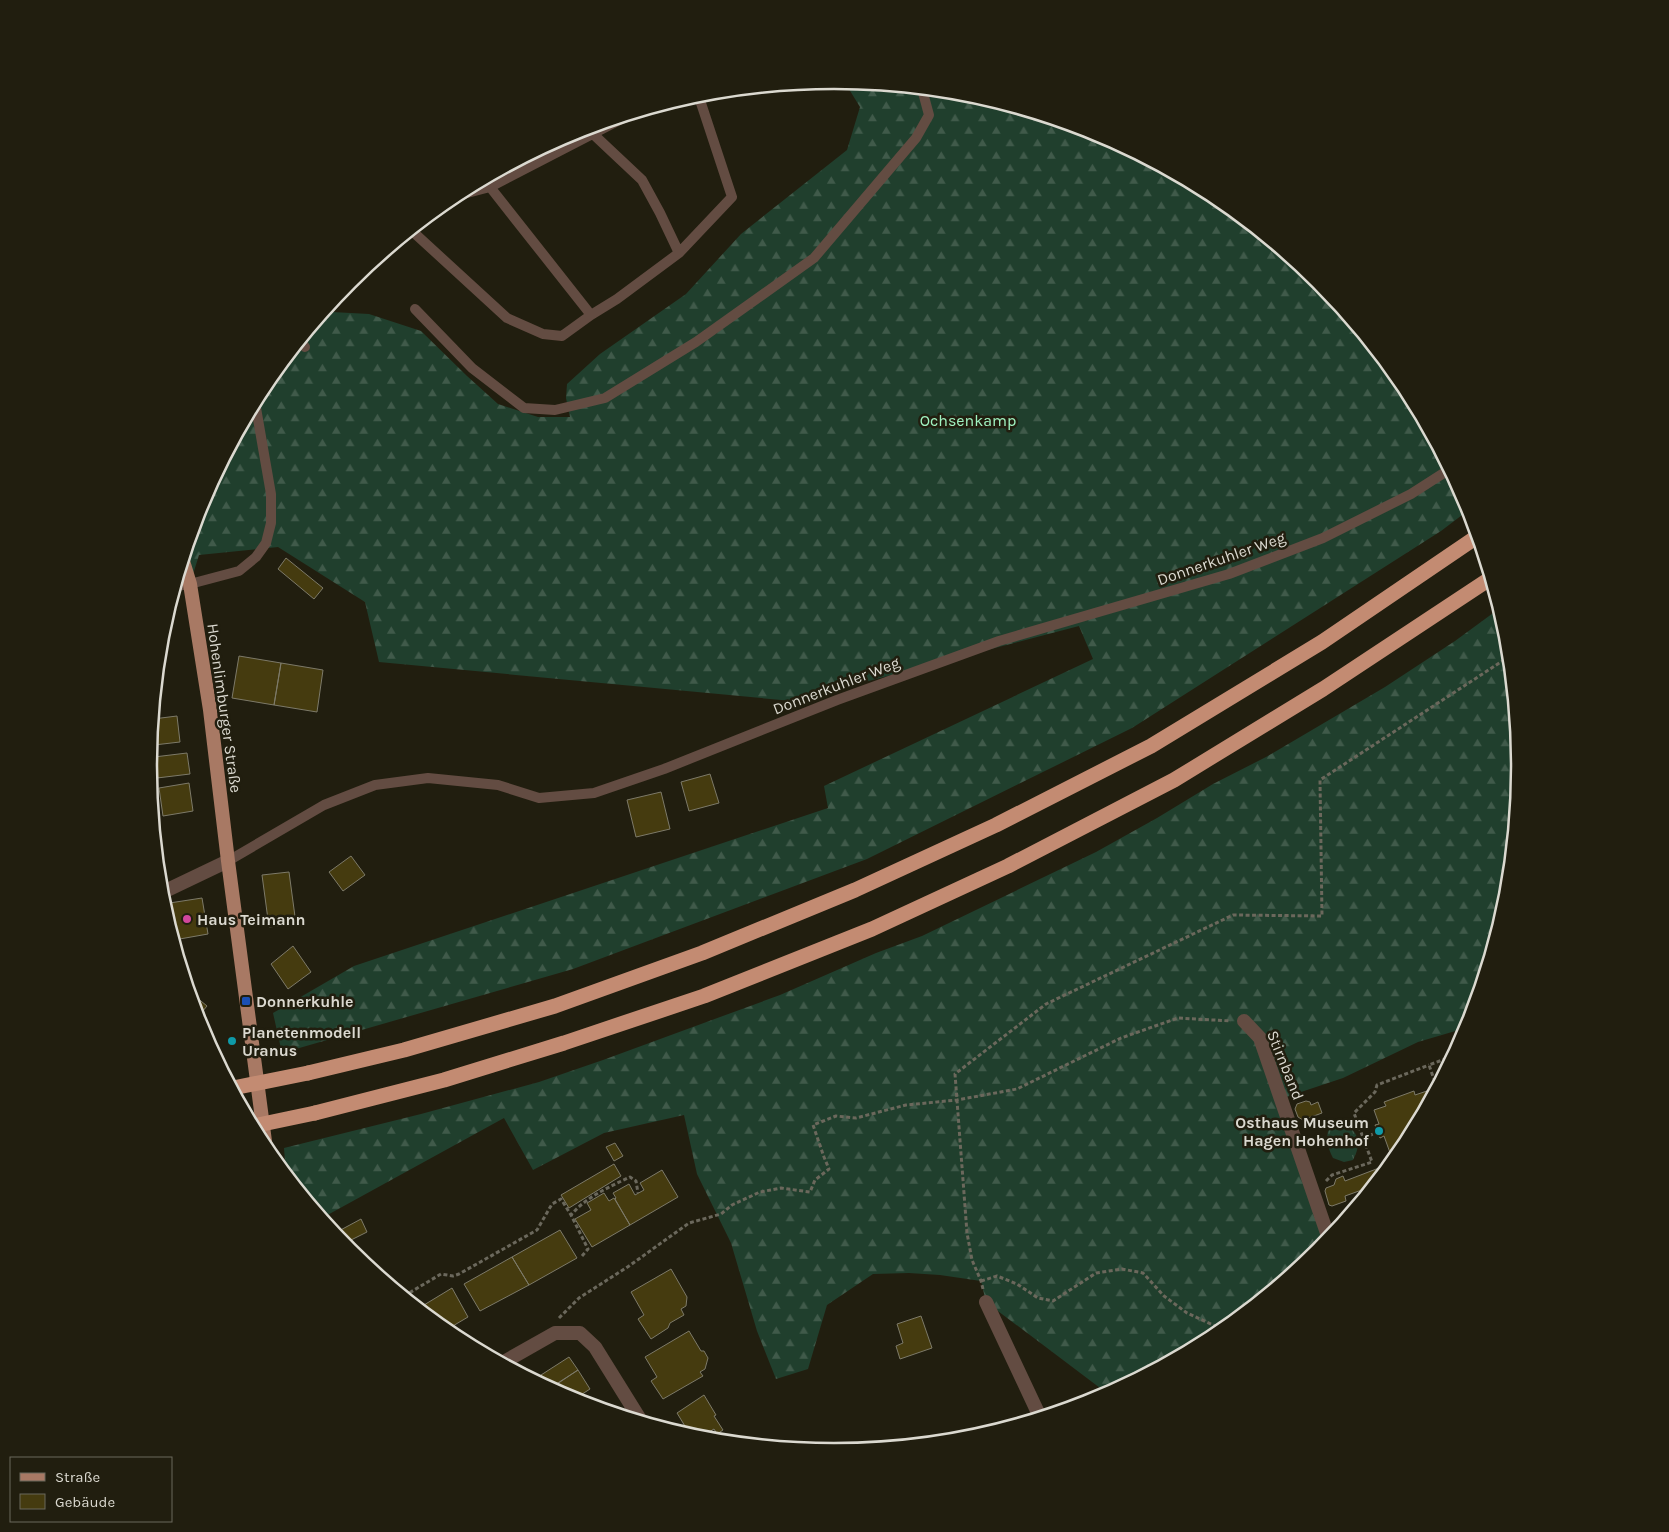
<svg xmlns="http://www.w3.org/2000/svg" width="1669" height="1532" font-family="Karla,sans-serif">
	<defs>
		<pattern id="grass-tufts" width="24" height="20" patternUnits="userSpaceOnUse" patternTransform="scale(1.25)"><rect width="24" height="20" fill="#203f2d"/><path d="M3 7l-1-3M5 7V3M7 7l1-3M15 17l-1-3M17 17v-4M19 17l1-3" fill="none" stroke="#405a4a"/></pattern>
		<pattern id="forest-firs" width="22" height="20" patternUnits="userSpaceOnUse" patternTransform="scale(1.25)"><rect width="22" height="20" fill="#203f2d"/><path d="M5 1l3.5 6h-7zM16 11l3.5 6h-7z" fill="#405a4a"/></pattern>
	</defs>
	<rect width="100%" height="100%" fill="#211e0f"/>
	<path fill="url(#grass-tufts)" d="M 1346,1124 C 1360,1135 1361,1144 1353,1160 L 1344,1162 L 1333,1158 C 1328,1148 1326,1142 1328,1131 L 1336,1125 Z"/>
	<path fill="url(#forest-firs)" d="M 844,81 L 969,93 L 1097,132 L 1216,196 L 1320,281 L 1405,385 L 1470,509 L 1441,531 L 1132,728 L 867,859 L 573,969 L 282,1053 L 273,1013 L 354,966 L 828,808 L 824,786 L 1093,659 L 1079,626 L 792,701 L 379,662 L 365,602 L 278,547 L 199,555 L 190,584 L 175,587 L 201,503 L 264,385 L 310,328 L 332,312 L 369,314 L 421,331 L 467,376 L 498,404 L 538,417 L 570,417 L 566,398 L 567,384 L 600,354 L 686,294 L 741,234 L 847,150 L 860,107 Z
		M 1500,608 L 1507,632 L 1520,766 L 1507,900 L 1469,1027 L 1418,1042 L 1343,1078 L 1289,1096 L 1283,1100 L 1329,1239 L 1319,1251 L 1215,1337 L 1108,1394 L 986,1302 L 981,1281 L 940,1275 L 909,1273 L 873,1274 L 827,1305 L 808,1369 L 776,1379 L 757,1331 L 731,1243 L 697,1174 L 684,1115 L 604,1133 L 533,1170 L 504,1118 L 322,1218 L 286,1174 L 284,1148 L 421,1114 L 539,1082 L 603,1060 L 780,995 L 876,953 L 922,936 L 1096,852 L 1157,818 L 1213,784 L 1266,757 L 1385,687 L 1455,641 Z"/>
	<path fill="#453b0f" stroke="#7d7a69" d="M 286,558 L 323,588 L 314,599 L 278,569 Z
		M 239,656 L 281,663 L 274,705 L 232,698 Z
		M 281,663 L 323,670 L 317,712 L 274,705 Z
		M 177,716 L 180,742 L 154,745 L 152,729 L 153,719 Z
		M 187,753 L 190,774 L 157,778 L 154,757 Z
		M 710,774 L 719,803 L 689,811 L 681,782 Z
		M 189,783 L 193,811 L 163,816 L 159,788 Z
		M 661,792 L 670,829 L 636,837 L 627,800 Z
		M 351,856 L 365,875 L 343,891 L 329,872 Z
		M 289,872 L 296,924 L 269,927 L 262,875 Z
		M 202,898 L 208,934 L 174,940 L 163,904 Z
		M 293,946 L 311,972 L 288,989 L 271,964 Z
		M 190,992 L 207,1006 L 197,1018 Z
		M 1414,1091 L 1415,1095 L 1427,1091 L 1428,1096 L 1432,1094 L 1432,1096 L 1419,1121 L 1410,1124 L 1408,1129 L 1411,1137 L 1405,1147 L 1393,1161 L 1384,1136 L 1380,1138 L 1375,1125 L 1379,1124 L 1374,1110 L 1386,1106 L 1384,1102 Z
		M 1306,1101 L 1310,1102 L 1311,1105 L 1318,1102 L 1322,1113 L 1303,1120 L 1298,1117 L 1295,1109 L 1297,1104 Z
		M 1419,1121 L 1411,1137 L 1408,1129 L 1410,1124 Z
		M 615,1143 L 623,1156 L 614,1161 L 606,1147 Z
		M 1392,1163 L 1373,1186 L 1345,1196 L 1346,1201 L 1332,1206 L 1329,1205 L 1325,1191 L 1326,1188 L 1334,1185 L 1336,1179 L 1343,1176 L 1345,1181 Z
		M 614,1164 L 621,1176 L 569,1208 L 561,1195 Z
		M 662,1170 L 678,1197 L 630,1225 L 615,1199 L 616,1198 L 613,1193 L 629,1184 L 635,1195 L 644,1190 L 640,1183 Z
		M 604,1193 L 609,1201 L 614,1198 L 630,1225 L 592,1247 L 575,1219 L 591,1210 L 587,1203 Z
		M 361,1219 L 367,1232 L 349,1241 L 359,1259 L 349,1251 L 335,1233 Z
		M 560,1230 L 577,1258 L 529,1285 L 512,1257 Z
		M 512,1257 L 529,1285 L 480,1311 L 464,1284 Z
		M 671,1269 L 687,1297 L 686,1306 L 681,1309 L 684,1315 L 670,1323 L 668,1328 L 651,1339 L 638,1319 L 644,1315 L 631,1292 Z
		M 452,1288 L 468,1317 L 446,1330 L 419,1308 Z
		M 921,1316 L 932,1348 L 900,1359 L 896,1346 L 903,1343 L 897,1324 Z
		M 689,1331 L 701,1351 L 704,1351 L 708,1358 L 705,1369 L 700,1372 L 703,1376 L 663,1399 L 651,1381 L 657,1377 L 645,1357 Z
		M 569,1357 L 578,1370 L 550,1388 L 541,1375 Z
		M 578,1370 L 590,1389 L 573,1400 L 551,1388 Z
		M 704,1395 L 716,1415 L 714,1416 L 723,1430 L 717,1434 L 714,1429 L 699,1438 L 691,1436 L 677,1413 Z"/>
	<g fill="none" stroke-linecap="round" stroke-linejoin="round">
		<path stroke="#6b685c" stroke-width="3" stroke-dasharray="4 2.5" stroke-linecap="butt" d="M 1437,1088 L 1429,1065 L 1453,1056
			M 1363,1138 L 1378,1132
			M 1326,1181 L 1332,1175 L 1372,1162 L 1354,1113 L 1375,1092 L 1377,1085 L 1429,1065
			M 582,1256 L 588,1249 L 571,1215 C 586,1197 609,1187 630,1177 L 636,1181 L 638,1193
			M 981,1281 L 997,1276 L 1017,1284 L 1038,1298 L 1053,1301 L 1096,1273 L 1122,1269 L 1143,1273 L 1164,1296 L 1187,1313 L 1224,1330
			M 983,1289 L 981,1281 L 972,1260 L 967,1233 L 955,1074 L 1046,1004 L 1233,915 L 1322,916 L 1320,780 L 1510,656
			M 404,1296 L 441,1274 L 453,1276 L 459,1274 L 537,1230 L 552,1204 L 561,1199 L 571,1215
			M 559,1318 L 579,1298 L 629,1266 L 689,1223 L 721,1214 L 732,1205 L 760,1192 L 781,1188 L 810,1192 L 815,1180 L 829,1169 L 824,1157 L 813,1125 L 836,1116 L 856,1118 L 906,1105 L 957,1100 L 1017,1089 L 1121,1038 L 1178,1018 L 1231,1021"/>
		<path stroke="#634c42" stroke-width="10" d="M 590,127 L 592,133 L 642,180 L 660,213 L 679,253
			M 490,187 L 591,315
			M 452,197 L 490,187 L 631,114
			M 411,230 L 507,318 L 543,334 L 562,336 L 591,315 L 617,299 L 679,253 L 732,197 L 698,94
			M 415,309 L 472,368 L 524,408 L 555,410 L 605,398 L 696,342 L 814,258 L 916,138 L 929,115 L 922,89
			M 300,341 L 305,347
			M 176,586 L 190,584 L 239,571 L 256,557 L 266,543 L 271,523 L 271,494 L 255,402
			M 228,861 L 324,805 L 375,785 L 428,778 L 498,785 L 539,798 L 594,793 L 664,769 L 837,700 L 999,641 L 1229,574 L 1323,538 L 1411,494 L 1450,469"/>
		<path stroke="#634c42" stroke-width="14" d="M 161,893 L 228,861
			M 1244,1021 L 1260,1038 L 1329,1239
			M 986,1302 L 1040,1417
			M 502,1363 L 555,1333 L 580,1333 L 595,1347 L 641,1421"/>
		<path stroke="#a87964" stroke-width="14" d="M 183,561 L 190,584 L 210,710 L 228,861 L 266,1149"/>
		<path stroke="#c38b72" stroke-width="15" d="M 308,1073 L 404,1050 L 555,1006 L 702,953 L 855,890 L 996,825 L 1151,746 L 1322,642 L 1478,536
			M 315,1113 L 444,1080 L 564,1043 L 704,996 L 872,929 L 1008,866 L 1174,780 L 1323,689 L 1491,578"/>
		<path stroke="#c38b72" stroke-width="15" d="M 233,1088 L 308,1073
			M 253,1126 L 315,1113"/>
	</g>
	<circle fill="#d1479c" stroke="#211e0f" stroke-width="2" cx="187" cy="919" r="5"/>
	<rect fill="#1a4fb4" stroke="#211e0f" stroke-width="2" x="241" y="996" width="10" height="10" rx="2.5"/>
	<g fill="#0f9aa8" stroke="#211e0f" stroke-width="2">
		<circle cx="232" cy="1041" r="5"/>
		<circle cx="1379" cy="1131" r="5"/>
	</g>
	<g text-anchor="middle" stroke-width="5" stroke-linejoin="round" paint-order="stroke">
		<g font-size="16" fill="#a0f3c1" stroke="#211e0f">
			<text x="968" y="426">Ochsenkamp</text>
		</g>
		<g font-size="16" fill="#dbd9d0" stroke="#211e0f">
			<text transform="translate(1221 558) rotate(-19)" y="6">Donnerkuhler Weg</text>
			<text transform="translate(836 685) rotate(-21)" y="6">Donnerkuhler Weg</text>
			<text transform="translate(225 708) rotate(82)" y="6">Hohenlimburger Straße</text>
			<text transform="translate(1286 1065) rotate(68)" y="6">Stirnband</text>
		</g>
		<g font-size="16" font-weight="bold" fill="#dbd9d0" stroke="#211e0f" text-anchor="start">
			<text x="197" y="925">Haus Teimann</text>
			<text x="256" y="1007">Donnerkuhle</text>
			<text x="242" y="1038">Planetenmodell<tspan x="242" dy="18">Uranus</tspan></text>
			<text x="1369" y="1128" text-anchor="end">Osthaus Museum<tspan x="1369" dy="18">Hagen Hohenhof</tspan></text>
		</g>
	</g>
	<path d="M0 0H1669V1532H0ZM157 766a677 677 0 1 1 1354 0a677 677 0 1 1-1354 0Z" fill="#211e0f" fill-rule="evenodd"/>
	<path fill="none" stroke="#dbd9d0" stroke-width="2.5" d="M157 766a677 677 0 1 1 1354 0a677 677 0 1 1-1354 0Z"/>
	<rect x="10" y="1457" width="162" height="65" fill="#211e0f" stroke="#6b695c"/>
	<rect x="20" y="1473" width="25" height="8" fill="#a87964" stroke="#6b695c"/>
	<text x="55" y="1482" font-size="15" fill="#dbd9d0">Straße</text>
	<rect x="20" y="1494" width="25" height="15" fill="#453b0f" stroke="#6b695c"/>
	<text x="55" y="1507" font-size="15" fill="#dbd9d0">Gebäude</text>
</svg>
